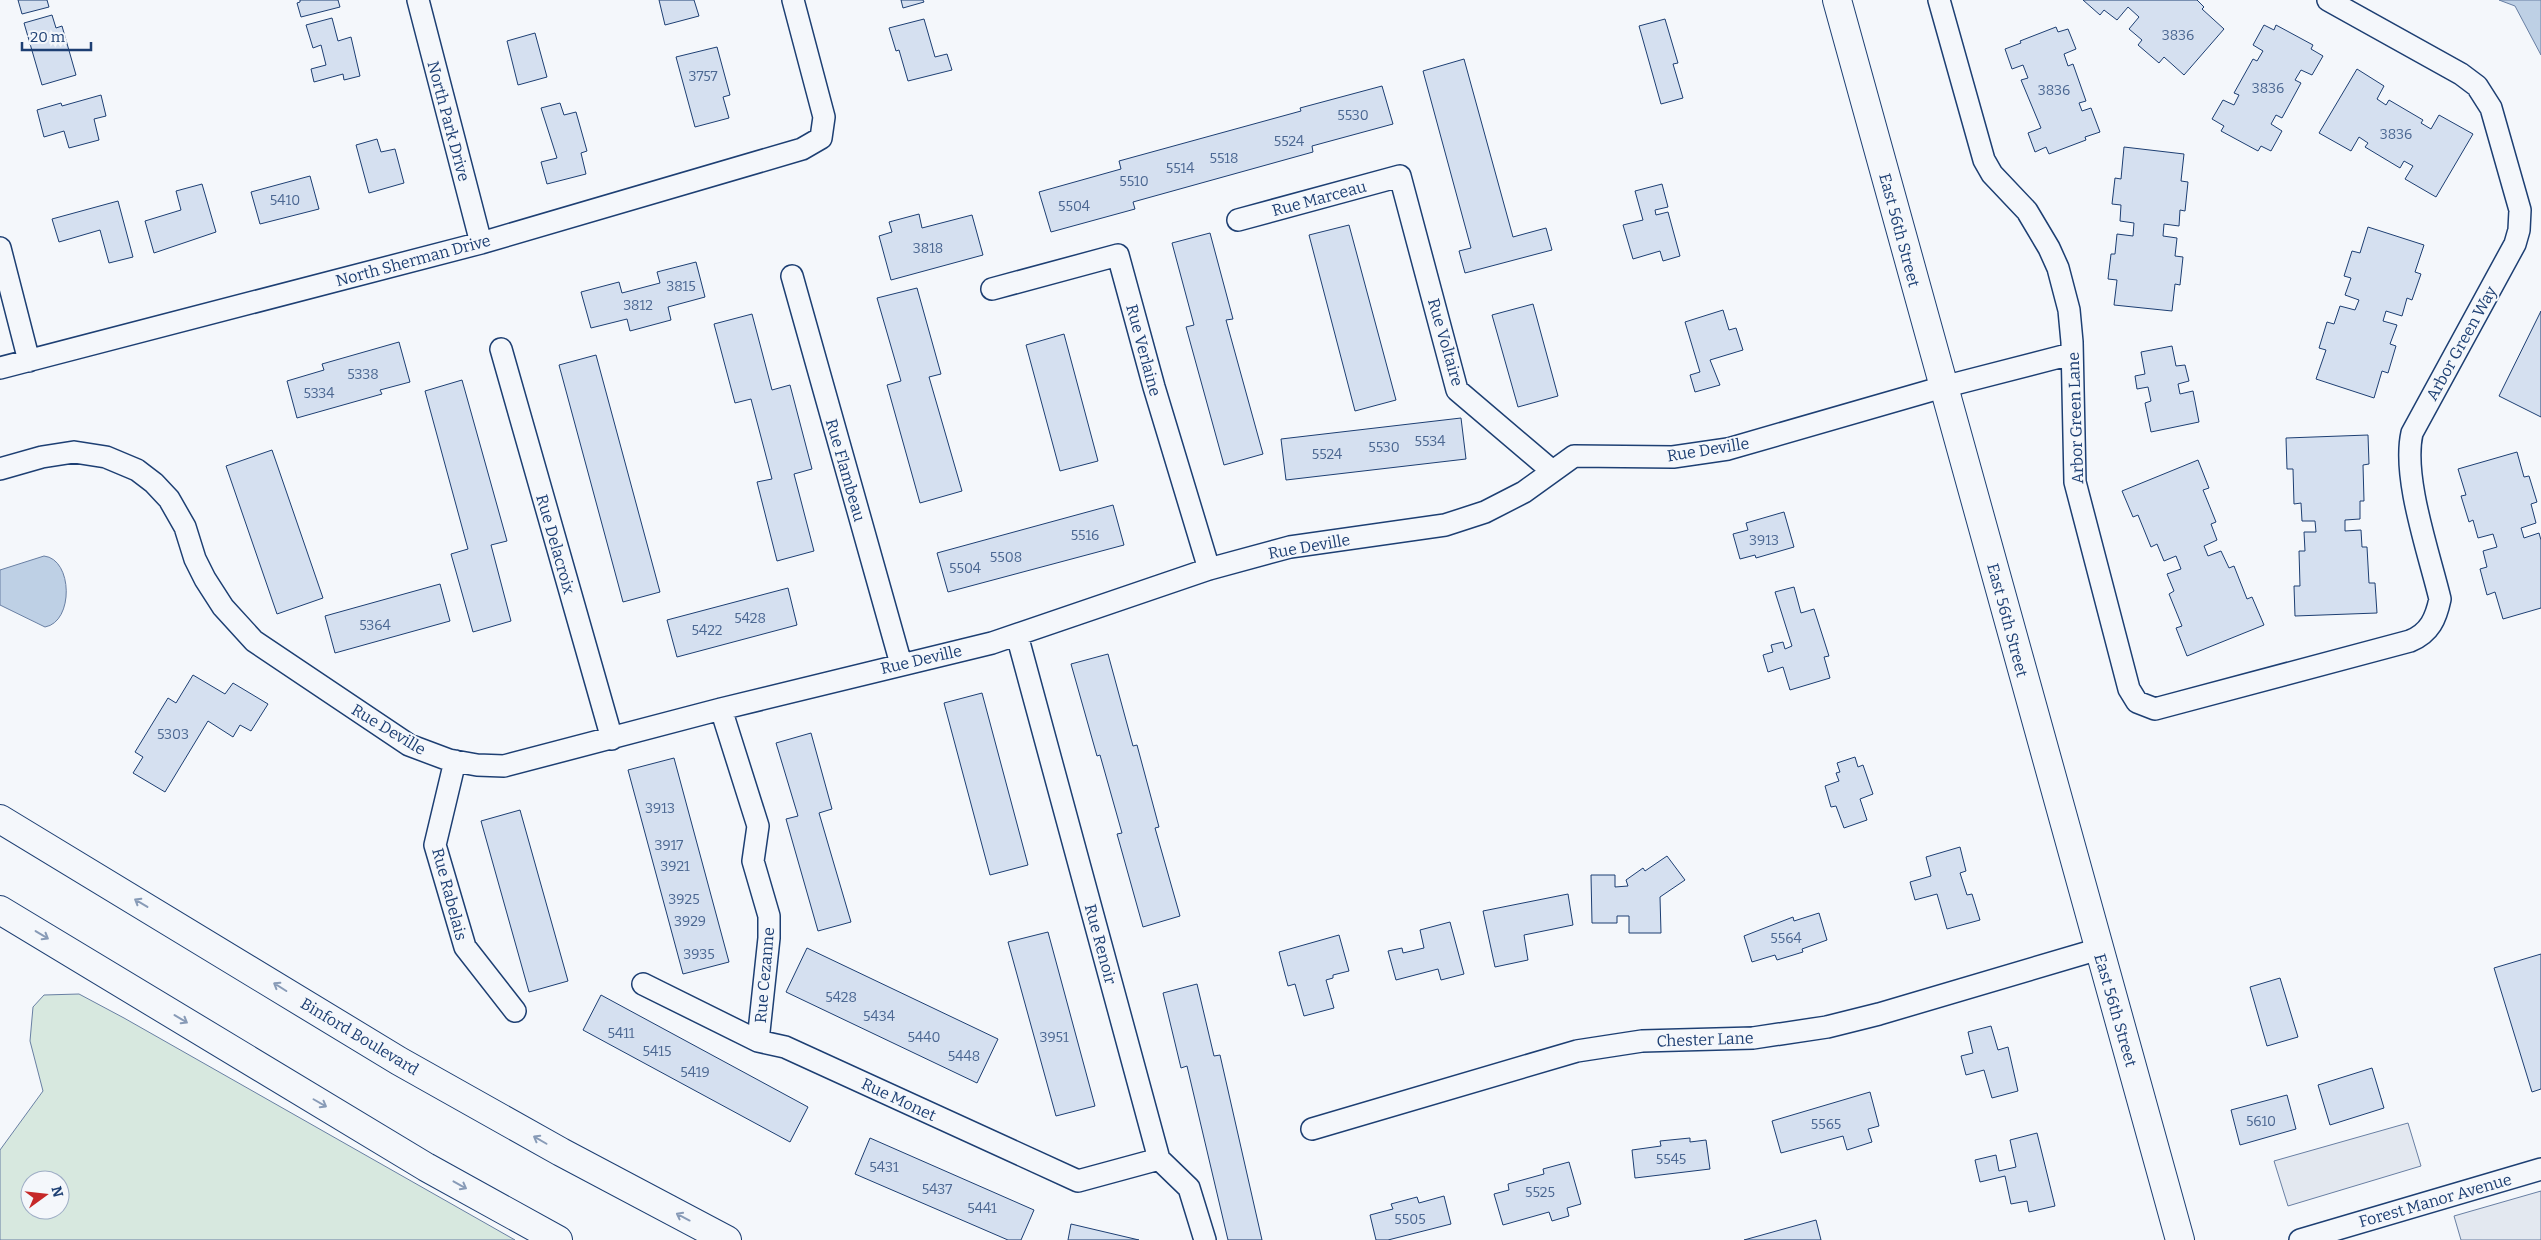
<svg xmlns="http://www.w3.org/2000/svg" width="2541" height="1240" font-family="Bitter,serif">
	<rect width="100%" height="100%" fill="#f4f7fb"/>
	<path fill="#d7e8df" stroke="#687fa3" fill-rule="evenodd" d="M 79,994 L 124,1018 L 515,1240 L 0,1240 L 0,1150 L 43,1091 L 30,1041 L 33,1007 L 44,995 ZM 30,1180 L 60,1180 L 60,1210 L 30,1210 Z"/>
	<path fill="#e3e8f0" stroke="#687fa3" d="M 2408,1123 L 2421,1166 L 2288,1206 L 2274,1161 Z
		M 2541,1191 L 2541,1240 L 2461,1240 L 2454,1216 Z"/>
	<path fill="#bed0e5" stroke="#687fa3" d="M 2499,0 L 2541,0 L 2541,55 L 2515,6 Z
		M 44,556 C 73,559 74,622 45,627 L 0,605 L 0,570 Z"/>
	<path fill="#d5e0f0" stroke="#1d3f73" d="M 18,0 L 47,0 L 49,7 L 22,14 Z
		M 300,0 L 338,0 L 340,7 L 301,17 L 297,3 L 300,2 Z
		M 659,0 L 694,0 L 699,16 L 665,25 Z
		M 901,0 L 923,0 L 924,2 L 903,8 Z
		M 2083,0 L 2197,0 L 2204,7 L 2202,9 L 2224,29 L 2184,75 L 2164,57 L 2159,63 L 2138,45 L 2142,40 L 2129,29 L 2139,17 L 2128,7 L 2117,20 L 2104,10 L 2100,15 Z
		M 52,15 L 56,28 L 62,26 L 76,75 L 42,85 L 24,23 Z
		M 332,18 L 338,41 L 351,37 L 360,76 L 344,80 L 343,74 L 314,82 L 311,69 L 326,65 L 321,45 L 313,48 L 306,25 Z
		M 924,19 L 935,57 L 947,54 L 952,70 L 908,81 L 899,50 L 896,51 L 889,28 Z
		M 1665,19 L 1678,63 L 1673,64 L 1683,98 L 1661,104 L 1639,26 Z
		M 2264,25 L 2274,30 L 2276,25 L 2313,45 L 2311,49 L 2323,56 L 2312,75 L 2301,70 L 2295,80 L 2301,83 L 2282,118 L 2276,115 L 2271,124 L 2282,131 L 2271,151 L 2261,146 L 2258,151 L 2221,131 L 2224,126 L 2212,119 L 2223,100 L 2234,105 L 2239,95 L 2234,93 L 2253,59 L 2257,61 L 2263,51 L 2253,45 Z
		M 2056,27 L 2058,32 L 2068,29 L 2076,49 L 2064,54 L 2068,66 L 2073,64 L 2086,101 L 2079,103 L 2082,111 L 2091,108 L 2100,132 L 2085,137 L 2086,140 L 2049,154 L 2046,147 L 2035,152 L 2028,133 L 2041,128 L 2021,80 L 2028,78 L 2023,65 L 2012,69 L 2005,49 L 2021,43 L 2020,41 Z
		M 535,33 L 547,77 L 518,85 L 507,41 Z
		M 717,47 L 730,95 L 723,97 L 729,118 L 695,127 L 676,57 Z
		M 1464,59 L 1513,237 L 1546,228 L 1552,250 L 1465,273 L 1459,251 L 1471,248 L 1423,71 Z
		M 2357,69 L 2384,86 L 2377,99 L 2386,105 L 2389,100 L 2423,120 L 2421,123 L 2431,129 L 2439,115 L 2473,134 L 2436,197 L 2405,179 L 2413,166 L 2404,161 L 2400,168 L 2365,147 L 2368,143 L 2359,137 L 2351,151 L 2319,133 Z
		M 1382,86 L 1393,124 L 1312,146 L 1313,152 L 1133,202 L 1135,209 L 1051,232 L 1039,192 L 1121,169 L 1119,161 L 1301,111 L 1300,108 Z
		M 101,95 L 106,116 L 94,119 L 99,140 L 69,148 L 64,131 L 44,137 L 37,110 L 61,103 L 62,106 Z
		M 560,103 L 564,115 L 576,112 L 587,151 L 581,153 L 586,174 L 547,184 L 541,162 L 557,158 L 541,108 Z
		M 377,139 L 381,152 L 395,149 L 404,183 L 369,193 L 356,145 Z
		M 2124,147 L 2184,154 L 2181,181 L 2188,182 L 2185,211 L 2180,210 L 2179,226 L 2164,224 L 2163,236 L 2177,238 L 2175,256 L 2183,257 L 2180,285 L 2175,284 L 2172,311 L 2114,305 L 2117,280 L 2108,279 L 2111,254 L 2115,254 L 2117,234 L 2133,236 L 2134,223 L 2120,221 L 2121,205 L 2112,204 L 2115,178 L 2121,179 Z
		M 310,176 L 319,209 L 260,224 L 251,192 Z
		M 202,184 L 216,232 L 154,253 L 145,221 L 181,210 L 176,191 Z
		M 1662,184 L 1668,207 L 1655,210 L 1656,215 L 1668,212 L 1680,256 L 1663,261 L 1660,251 L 1633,259 L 1623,225 L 1643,220 L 1635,191 Z
		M 118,201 L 133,257 L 109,263 L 100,230 L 59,242 L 52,219 Z
		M 919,214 L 922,228 L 972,215 L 983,255 L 891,280 L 879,236 L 892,232 L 889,222 Z
		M 1349,225 L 1396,400 L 1355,411 L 1309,235 Z
		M 2368,227 L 2424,245 L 2415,272 L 2421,274 L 2412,300 L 2407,298 L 2402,316 L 2386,311 L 2383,321 L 2397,325 L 2390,344 L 2396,346 L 2388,373 L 2382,371 L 2374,398 L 2316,379 L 2326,350 L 2319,348 L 2327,322 L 2334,324 L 2340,306 L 2355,310 L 2359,300 L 2345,295 L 2351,278 L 2344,276 L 2352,251 L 2360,253 Z
		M 1210,233 L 1233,319 L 1226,320 L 1263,454 L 1224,465 L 1186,327 L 1194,325 L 1172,243 Z
		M 696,262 L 705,297 L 668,307 L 671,320 L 630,331 L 627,319 L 591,328 L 581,292 L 619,282 L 622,293 L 660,283 L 657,272 Z
		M 917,288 L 941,374 L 929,377 L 962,491 L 920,503 L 887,385 L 901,381 L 877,298 Z
		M 1533,304 L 1558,396 L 1518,407 L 1492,315 Z
		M 1723,310 L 1729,330 L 1736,328 L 1743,350 L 1710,360 L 1720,385 L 1695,392 L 1690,375 L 1700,372 L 1685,322 Z
		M 2541,311 L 2541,417 L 2499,396 Z
		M 752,314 L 772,390 L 790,385 L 812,469 L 794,474 L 814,551 L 777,561 L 757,482 L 772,479 L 751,399 L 735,403 L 714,324 Z
		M 1064,334 L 1098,461 L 1060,471 L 1026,345 Z
		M 399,342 L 410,382 L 380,390 L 382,394 L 297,418 L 287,381 L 324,370 L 322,364 Z
		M 2172,346 L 2176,366 L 2185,365 L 2189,381 L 2178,384 L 2180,394 L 2193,391 L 2199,422 L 2151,432 L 2145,403 L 2151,401 L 2148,387 L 2137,389 L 2135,376 L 2145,374 L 2141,352 Z
		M 596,355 L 660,592 L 623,602 L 559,365 Z
		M 462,380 L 507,541 L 491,545 L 511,621 L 473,632 L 451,554 L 468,549 L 425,391 Z
		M 1461,418 L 1466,459 L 1286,480 L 1281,439 Z
		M 2368,435 L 2369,464 L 2363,465 L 2364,501 L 2360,501 L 2360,519 L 2345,520 L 2345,531 L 2361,530 L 2362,547 L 2367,547 L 2369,583 L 2375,583 L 2377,613 L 2295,616 L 2294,586 L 2300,586 L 2299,551 L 2305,551 L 2304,532 L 2316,532 L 2315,521 L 2302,521 L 2301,503 L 2294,504 L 2293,469 L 2287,469 L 2286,438 Z
		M 272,450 L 323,598 L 277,614 L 226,466 Z
		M 2517,452 L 2524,477 L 2529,476 L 2537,502 L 2531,504 L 2536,523 L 2521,528 L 2524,538 L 2539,533 L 2541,540 L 2541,608 L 2503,619 L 2495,592 L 2487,595 L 2480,569 L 2487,567 L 2483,551 L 2497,547 L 2493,534 L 2478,538 L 2473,520 L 2469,522 L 2461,496 L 2466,495 L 2458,469 Z
		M 2198,460 L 2209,488 L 2203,490 L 2216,522 L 2211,524 L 2217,540 L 2204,546 L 2208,556 L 2221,551 L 2229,568 L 2234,566 L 2247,599 L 2252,597 L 2264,625 L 2187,656 L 2176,628 L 2182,626 L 2169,594 L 2174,591 L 2167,574 L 2181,569 L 2176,556 L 2164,561 L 2157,544 L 2151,547 L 2138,515 L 2133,517 L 2122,491 Z
		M 1113,505 L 1124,545 L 948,592 L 937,553 Z
		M 1784,512 L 1794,547 L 1756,558 L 1755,555 L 1740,559 L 1733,534 L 1748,530 L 1746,523 Z
		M 440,584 L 450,621 L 335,653 L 325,616 Z
		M 1794,587 L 1801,613 L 1814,609 L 1829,656 L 1824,657 L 1830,678 L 1790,690 L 1783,667 L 1768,672 L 1763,655 L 1773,652 L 1771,645 L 1783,642 L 1785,649 L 1792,646 L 1775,592 Z
		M 788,588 L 797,625 L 677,657 L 667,620 Z
		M 1108,654 L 1133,746 L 1137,745 L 1159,827 L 1155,828 L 1180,916 L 1143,927 L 1117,834 L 1122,833 L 1100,755 L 1097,756 L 1071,664 Z
		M 193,675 L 225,694 L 233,683 L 268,704 L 251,731 L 240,725 L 233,737 L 208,721 L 165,792 L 133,773 L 143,757 L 135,752 L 168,698 L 176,703 Z
		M 982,693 L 1028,865 L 990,875 L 944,703 Z
		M 811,733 L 832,809 L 819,813 L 851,922 L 818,931 L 786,819 L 798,816 L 776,743 Z
		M 1855,757 L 1858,767 L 1863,765 L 1873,794 L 1860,799 L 1867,820 L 1844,828 L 1836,806 L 1831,807 L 1825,786 L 1839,781 L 1836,773 L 1840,772 L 1837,763 Z
		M 674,758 L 729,962 L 683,974 L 628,770 Z
		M 520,810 L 568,981 L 529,992 L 481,821 Z
		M 1960,847 L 1966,871 L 1960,873 L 1967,895 L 1972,894 L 1980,920 L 1947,929 L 1937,894 L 1915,900 L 1910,882 L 1931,876 L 1926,857 Z
		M 1667,856 L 1685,880 L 1660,897 L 1661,933 L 1629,933 L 1629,916 L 1617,916 L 1617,923 L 1592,923 L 1591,875 L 1615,875 L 1615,887 L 1628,886 L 1626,880 L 1643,868 L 1645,871 Z
		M 1568,894 L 1573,925 L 1524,935 L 1528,960 L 1495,967 L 1483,911 Z
		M 1819,913 L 1827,940 L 1802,949 L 1803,952 L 1777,960 L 1775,955 L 1752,962 L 1744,936 L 1793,917 L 1794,921 Z
		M 1450,922 L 1464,974 L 1441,980 L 1438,969 L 1396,980 L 1388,951 L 1402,948 L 1403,953 L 1424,948 L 1420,930 Z
		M 1048,932 L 1095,1106 L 1056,1116 L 1008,942 Z
		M 1339,935 L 1349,971 L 1333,975 L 1333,978 L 1326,980 L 1334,1008 L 1304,1016 L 1295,984 L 1288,986 L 1279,952 Z
		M 807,948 L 998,1039 L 977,1083 L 786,992 Z
		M 2541,954 L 2541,1089 L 2532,1092 L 2494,968 Z
		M 2280,978 L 2298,1037 L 2267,1046 L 2250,987 Z
		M 1197,984 L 1214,1056 L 1220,1055 L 1262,1240 L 1228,1240 L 1187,1066 L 1181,1068 L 1163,993 Z
		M 601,995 L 808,1107 L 790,1142 L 583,1030 Z
		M 1991,1026 L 1998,1050 L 2008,1047 L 2018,1091 L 1992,1098 L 1984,1070 L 1966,1075 L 1961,1056 L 1973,1053 L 1968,1032 Z
		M 2372,1068 L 2384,1108 L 2330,1125 L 2318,1085 Z
		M 1870,1092 L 1879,1126 L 1868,1129 L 1872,1142 L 1847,1150 L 1843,1136 L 1781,1153 L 1772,1121 Z
		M 2287,1095 L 2296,1129 L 2240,1145 L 2231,1110 Z
		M 2037,1133 L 2055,1206 L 2029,1212 L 2027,1201 L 2011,1204 L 2005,1176 L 1980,1182 L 1975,1160 L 1996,1155 L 1999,1171 L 2016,1167 L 2010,1140 Z
		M 870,1138 L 1034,1210 L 1021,1240 L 1008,1240 L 855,1174 Z
		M 1690,1138 L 1690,1142 L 1706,1140 L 1710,1169 L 1635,1178 L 1632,1150 L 1661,1146 L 1660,1141 Z
		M 1569,1162 L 1581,1204 L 1567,1208 L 1569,1216 L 1552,1221 L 1549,1212 L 1503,1225 L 1494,1194 L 1509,1190 L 1508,1184 L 1544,1174 L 1543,1169 Z
		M 1444,1196 L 1451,1224 L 1388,1240 L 1376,1240 L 1370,1215 L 1393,1209 L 1391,1204 L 1417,1197 L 1419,1203 Z
		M 1816,1220 L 1821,1240 L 1744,1240 Z
		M 1071,1224 L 1139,1240 L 1068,1240 Z"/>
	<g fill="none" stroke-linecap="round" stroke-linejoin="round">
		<defs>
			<path id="street" d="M 418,0 L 481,243
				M 1939,0 L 1984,160 L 1992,174 L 2027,211 L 2049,248 L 2058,268 L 2069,310 L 2072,342 L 2075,482 L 2129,689 L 2137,702 L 2155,709 L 2410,641 C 2430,633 2436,618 2440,599 C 2429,553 2402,477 2412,433 L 2515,244 L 2519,230 L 2520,210 L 2491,108 L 2477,86 L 2461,74 L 2328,0
				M 1238,220 L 1400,176 L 1457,390 L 1551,470
				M 0,248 L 29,361
				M 792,276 L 901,664
				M 992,289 L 1118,255 L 1154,387 L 1209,569
				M 501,349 L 612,739
				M 0,368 L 481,243 L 802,149 L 821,138 L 824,117 L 793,0
				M 0,469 L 42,457 L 74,452 L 106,457 L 137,470 L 154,483 L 169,499 L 185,527 L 195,559 L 205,579 L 223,607 L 254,641 L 409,745 L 449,760 L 477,765 L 504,766 L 721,709 L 992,643 L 1209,569 L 1290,547 L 1445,525 L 1485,512 L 1524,492 L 1574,456 L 1673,457 L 1728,449 L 1943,387 L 2071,354
				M 1017,635 L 1159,1159 L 1189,1188 L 1205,1240
				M 721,709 L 758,826 L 753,861 L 769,916 L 769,938 L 758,1041
				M 455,761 L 435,845 L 465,947 L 515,1011
				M 643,984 L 758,1041 L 785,1047 L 1078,1181 L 1159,1159
				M 1312,1129 L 1577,1051 L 1642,1041 L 1753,1038 L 1827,1027 L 1879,1014 L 2099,949
				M 2300,1240 L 2541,1169"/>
			<path id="secondary" d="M 1837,0 L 2180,1240"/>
			<path id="primary" d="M 0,819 L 399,1061 L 561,1152 L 727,1240
				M 0,910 L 426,1167 L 558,1240"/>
		</defs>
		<use href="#street" stroke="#1d3f73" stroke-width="24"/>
		<use href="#secondary" stroke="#1d3f73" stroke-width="30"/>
		<use href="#primary" stroke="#1d3f73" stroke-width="30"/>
		<use href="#street" stroke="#f4f7fb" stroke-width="21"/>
		<use href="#secondary" stroke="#f4f7fb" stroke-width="28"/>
		<use href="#primary" stroke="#f4f7fb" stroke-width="28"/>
	</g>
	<defs><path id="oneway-shaft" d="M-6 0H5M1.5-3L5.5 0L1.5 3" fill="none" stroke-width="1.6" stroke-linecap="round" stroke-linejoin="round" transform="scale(1.25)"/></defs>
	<g stroke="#889bb7">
		<use href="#oneway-shaft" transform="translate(141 903) rotate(-149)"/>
		<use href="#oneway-shaft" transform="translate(42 935) rotate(31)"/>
		<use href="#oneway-shaft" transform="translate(280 987) rotate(-148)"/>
		<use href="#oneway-shaft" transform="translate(181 1019) rotate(31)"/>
		<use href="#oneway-shaft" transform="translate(320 1103) rotate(30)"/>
		<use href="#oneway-shaft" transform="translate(540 1140) rotate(-150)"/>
		<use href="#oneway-shaft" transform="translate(460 1185) rotate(29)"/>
		<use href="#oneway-shaft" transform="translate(683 1217) rotate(-152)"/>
	</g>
	<g text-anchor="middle" stroke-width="4" stroke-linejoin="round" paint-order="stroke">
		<g font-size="14" fill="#4b6792">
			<text x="2178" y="40">3836</text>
			<text x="703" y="81">3757</text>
			<text x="2268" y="93">3836</text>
			<text x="2054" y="95">3836</text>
			<text x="1353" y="120">5530</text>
			<text x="2396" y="139">3836</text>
			<text x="1289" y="146">5524</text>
			<text x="1224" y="163">5518</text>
			<text x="1180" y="173">5514</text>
			<text x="1134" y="186">5510</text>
			<text x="285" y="205">5410</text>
			<text x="1074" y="211">5504</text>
			<text x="928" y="253">3818</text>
			<text x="681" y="291">3815</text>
			<text x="638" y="310">3812</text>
			<text x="363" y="379">5338</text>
			<text x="319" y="398">5334</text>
			<text x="1430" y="446">5534</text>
			<text x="1384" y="452">5530</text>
			<text x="1327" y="459">5524</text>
			<text x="1085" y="540">5516</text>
			<text x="1764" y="545">3913</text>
			<text x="1006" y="562">5508</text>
			<text x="965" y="573">5504</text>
			<text x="750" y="623">5428</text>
			<text x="375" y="630">5364</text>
			<text x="707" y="635">5422</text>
			<text x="173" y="739">5303</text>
			<text x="660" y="813">3913</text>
			<text x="669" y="850">3917</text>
			<text x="675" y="871">3921</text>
			<text x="684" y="904">3925</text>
			<text x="690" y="926">3929</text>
			<text x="1786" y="943">5564</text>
			<text x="699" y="959">3935</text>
			<text x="841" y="1002">5428</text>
			<text x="879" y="1021">5434</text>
			<text x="621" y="1038">5411</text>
			<text x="924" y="1042">5440</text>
			<text x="1054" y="1042">3951</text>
			<text x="657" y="1056">5415</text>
			<text x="964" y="1061">5448</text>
			<text x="695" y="1077">5419</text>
			<text x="2261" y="1126">5610</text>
			<text x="1826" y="1129">5565</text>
			<text x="1671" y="1164">5545</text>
			<text x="884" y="1172">5431</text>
			<text x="937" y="1194">5437</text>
			<text x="1540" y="1197">5525</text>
			<text x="982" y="1213">5441</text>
			<text x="1410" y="1224">5505</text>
		</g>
		<g font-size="16" fill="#1d3f73" stroke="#f4f7fb">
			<text transform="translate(449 121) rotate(75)" y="6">North Park Drive</text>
			<text transform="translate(1319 198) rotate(-15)" y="6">Rue Marceau</text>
			<text transform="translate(1900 230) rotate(75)" y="6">East 56th Street</text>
			<text transform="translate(413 260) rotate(-15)" y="6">North Sherman Drive</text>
			<text transform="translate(1446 342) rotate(74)" y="6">Rue Voltaire</text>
			<text transform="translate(2461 343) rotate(-61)" y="6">Arbor Green Way</text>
			<text transform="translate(1144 350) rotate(75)" y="6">Rue Verlaine</text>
			<text transform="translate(2075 418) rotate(-92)" y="6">Arbor Green Lane</text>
			<text transform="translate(1708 449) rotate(-9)" y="6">Rue Deville</text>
			<text transform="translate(846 470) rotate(74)" y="6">Rue Flambeau</text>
			<text transform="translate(556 544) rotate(74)" y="6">Rue Delacroix</text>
			<text transform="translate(1309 546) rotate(-10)" y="6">Rue Deville</text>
			<text transform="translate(2008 620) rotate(75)" y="6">East 56th Street</text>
			<text transform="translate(921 659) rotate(-13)" y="6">Rue Deville</text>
			<text transform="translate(389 729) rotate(31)" y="6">Rue Deville</text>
			<text transform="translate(450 894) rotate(75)" y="6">Rue Rabelais</text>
			<text transform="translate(1101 944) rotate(75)" y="6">Rue Renoir</text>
			<text transform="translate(764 975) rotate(-85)" y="6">Rue Cezanne</text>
			<text transform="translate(2116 1010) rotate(74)" y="6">East 56th Street</text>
			<text transform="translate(360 1036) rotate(31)" y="6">Binford Boulevard</text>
			<text transform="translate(1705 1039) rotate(-2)" y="6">Chester Lane</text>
			<text transform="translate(899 1099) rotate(25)" y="6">Rue Monet</text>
			<text transform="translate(2435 1200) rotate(-16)" y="6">Forest Manor Avenue</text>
		</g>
	</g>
	<g transform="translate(45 1195) rotate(75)"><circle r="24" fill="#f4f7fb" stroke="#9eadc5"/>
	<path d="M0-4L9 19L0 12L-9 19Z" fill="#c62828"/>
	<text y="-8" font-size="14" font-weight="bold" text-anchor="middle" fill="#1d3f73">N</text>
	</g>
	<path d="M22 42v8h69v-8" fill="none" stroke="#1d3f73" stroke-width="2.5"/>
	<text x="30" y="42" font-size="15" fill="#1d3f73" stroke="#f4f7fb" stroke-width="4" paint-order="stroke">20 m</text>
</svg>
